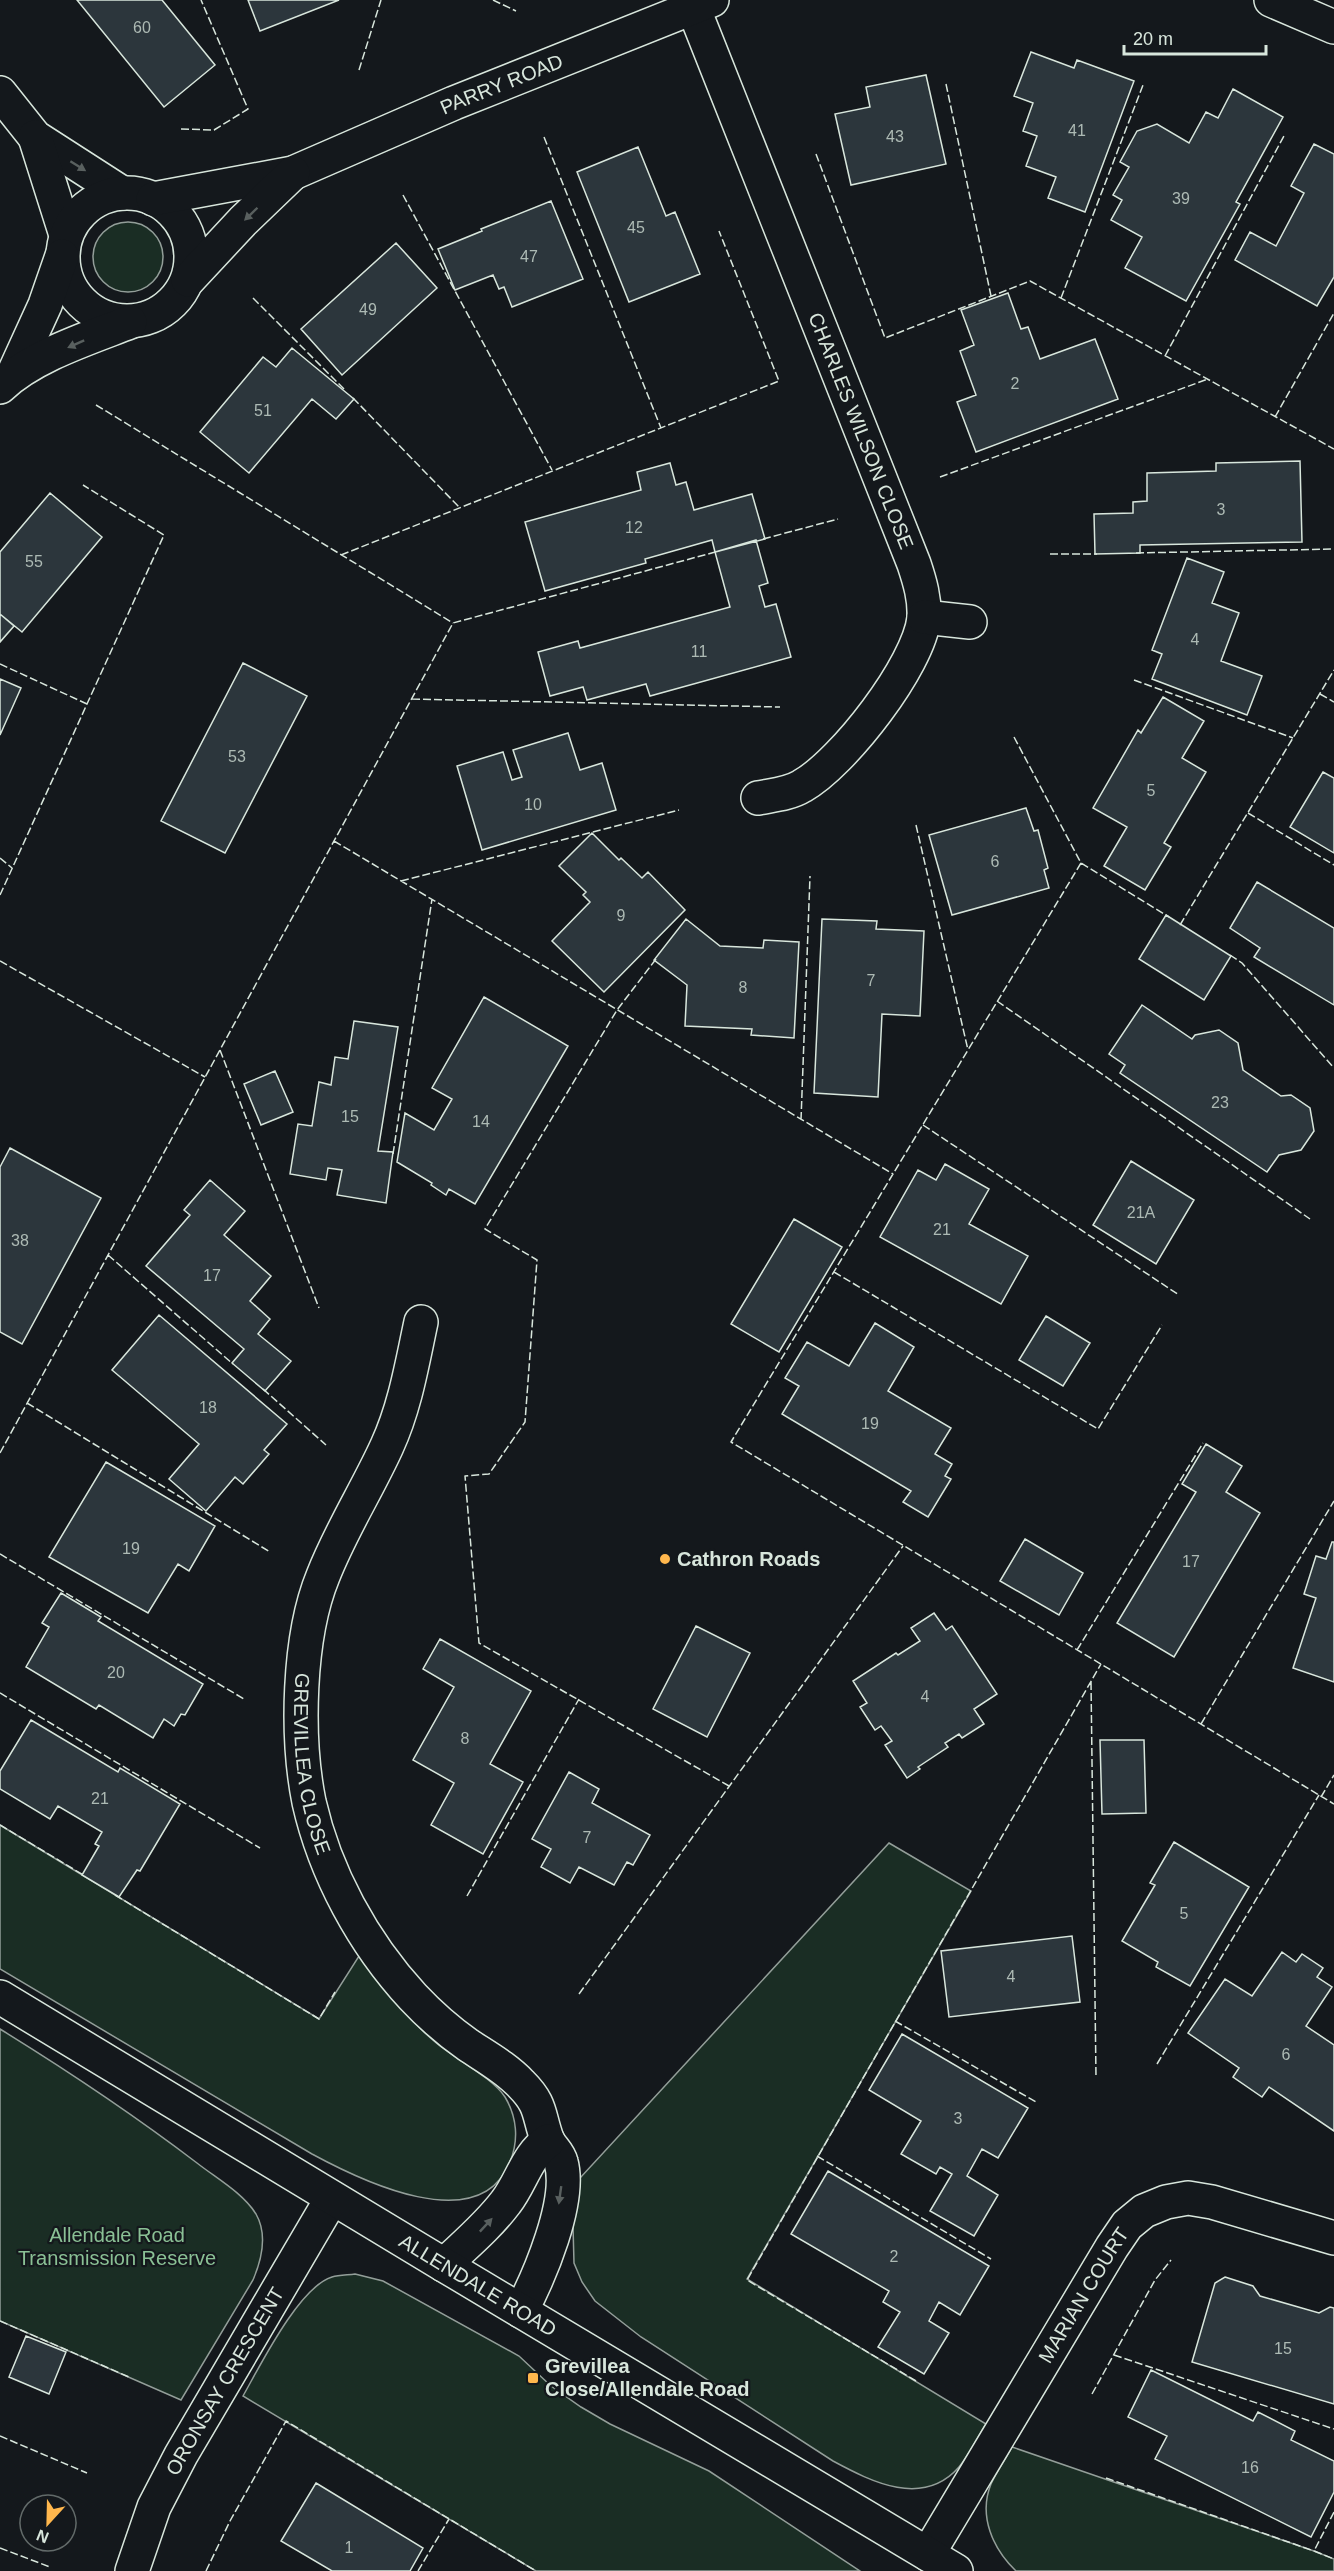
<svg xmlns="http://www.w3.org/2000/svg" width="1334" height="2571" font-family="Arial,sans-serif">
	<rect width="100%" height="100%" fill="#14181c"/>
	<path fill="#1a2d24" stroke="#939e99" stroke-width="1.5" d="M93 257a35 35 0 1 1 70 0a35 35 0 1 1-70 0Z
		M 0,1825 L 319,2019 L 359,1956 C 382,1986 405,2016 434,2041 C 453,2058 492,2077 505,2097 C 517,2117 519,2140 510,2162 C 479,2239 360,2180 312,2154 L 0,1969 Z
		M 889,1843 L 971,1891 L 747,2279 L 986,2424 C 977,2438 970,2454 959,2467 C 923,2508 872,2482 833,2461 L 641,2337 L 595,2301 L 582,2282 L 574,2263 L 573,2226 L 580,2178 Z
		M 0,2029 C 68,2071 134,2115 197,2163 C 216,2178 243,2193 256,2214 C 268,2235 262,2259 253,2280 L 181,2400 L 0,2321 Z
		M 355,2274 L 383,2281 L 519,2356 L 551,2386 L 581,2407 L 610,2424 L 709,2471 L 860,2571 L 536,2571 L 243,2396 C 260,2366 299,2287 332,2277 C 339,2275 348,2275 355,2274 Z
		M 1012,2447 L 1314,2551 L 1334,2559 L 1334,2571 L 1016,2571 C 993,2549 978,2516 991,2484 C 997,2471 1006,2459 1012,2447 Z"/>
	<path fill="#2c363c" stroke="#d8e6dc" stroke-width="1.5" d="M 77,0 L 162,0 L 215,65 L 164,107 Z
		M 248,0 L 339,0 L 260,31 Z
		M 1031,52 L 1074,68 L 1077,60 L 1134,81 L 1085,212 L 1048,198 L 1056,177 L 1026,166 L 1037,136 L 1023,131 L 1033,103 L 1014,96 Z
		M 926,75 L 946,164 L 851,185 L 835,114 L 870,107 L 866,87 Z
		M 1233,89 L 1283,117 L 1236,202 L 1240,204 L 1186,301 L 1125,268 L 1142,237 L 1111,220 L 1122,200 L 1113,195 L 1129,167 L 1120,162 L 1137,131 L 1157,124 L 1189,143 L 1206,112 L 1218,118 Z
		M 1314,144 L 1334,154 L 1334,277 L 1317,306 L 1235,260 L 1250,232 L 1276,246 L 1304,193 L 1291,186 Z
		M 638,147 L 666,216 L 675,212 L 700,274 L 629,302 L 577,172 Z
		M 551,201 L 583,279 L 512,307 L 504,287 L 499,289 L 493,275 L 455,290 L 438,249 L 482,231 L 481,229 Z
		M 396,243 L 437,288 L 342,375 L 301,329 Z
		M 1008,293 L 1021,329 L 1028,327 L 1040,359 L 1095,339 L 1118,399 L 976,452 L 957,402 L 976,395 L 960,351 L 974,345 L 961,310 Z
		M 292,348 L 354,399 L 336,419 L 312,399 L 249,473 L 200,432 L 263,357 L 276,367 Z
		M 1300,461 L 1302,542 L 1140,545 L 1140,553 L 1095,554 L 1094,514 L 1133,513 L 1133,502 L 1147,501 L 1147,473 L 1216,471 L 1216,463 Z
		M 670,463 L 676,485 L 686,482 L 694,510 L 752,494 L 765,539 L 715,552 L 712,540 L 645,559 L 646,563 L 545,591 L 525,522 L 641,490 L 637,472 Z
		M 50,493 L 102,537 L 22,632 L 0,614 L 0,552 Z
		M 756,540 L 768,583 L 759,586 L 765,607 L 776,604 L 791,657 L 650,696 L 646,684 L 587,700 L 583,687 L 550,696 L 538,652 L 578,641 L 580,648 L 730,607 L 715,552 Z
		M 1187,558 L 1224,572 L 1212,603 L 1239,613 L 1221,661 L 1262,676 L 1247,715 L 1152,679 L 1162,654 L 1152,650 Z
		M 0,614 L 14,626 L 0,642 Z
		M 243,663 L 307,696 L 225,853 L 161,821 Z
		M 0,679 L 21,688 L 0,735 Z
		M 1163,697 L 1204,721 L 1182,758 L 1206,772 L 1164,843 L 1171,847 L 1145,890 L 1104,866 L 1127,827 L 1093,808 L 1138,730 L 1141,733 Z
		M 568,733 L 580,770 L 602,763 L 616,810 L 482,850 L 457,766 L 503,752 L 512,780 L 522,777 L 513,750 Z
		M 1323,772 L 1334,778 L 1334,853 L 1290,827 Z
		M 1026,808 L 1034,831 L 1038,830 L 1048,868 L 1044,870 L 1049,888 L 952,915 L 929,835 Z
		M 592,833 L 619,860 L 621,858 L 642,878 L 648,872 L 685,910 L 604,992 L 552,941 L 590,902 L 583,895 L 586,892 L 559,866 Z
		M 1257,882 L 1334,928 L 1334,1005 L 1254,957 L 1260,948 L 1230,928 Z
		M 1166,915 L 1231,956 L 1204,1000 L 1139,959 Z
		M 686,919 L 720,946 L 763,948 L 764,940 L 799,942 L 794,1038 L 751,1035 L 752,1029 L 685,1026 L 687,985 L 654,960 Z
		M 822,919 L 877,921 L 876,929 L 924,931 L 920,1016 L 882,1014 L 878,1097 L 814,1093 Z
		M 484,997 L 568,1046 L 475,1204 L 449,1189 L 446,1195 L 431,1185 L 432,1183 L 397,1162 L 405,1113 L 434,1130 L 452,1099 L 432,1088 Z
		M 1142,1005 L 1192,1039 L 1195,1035 L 1219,1030 L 1238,1043 L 1243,1070 L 1281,1096 L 1291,1095 L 1310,1108 L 1314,1131 L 1301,1150 L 1279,1155 L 1267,1172 L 1120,1073 L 1125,1065 L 1109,1054 Z
		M 354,1021 L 398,1027 L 378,1151 L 393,1152 L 386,1203 L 337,1195 L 342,1170 L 328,1168 L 326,1180 L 290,1174 L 298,1124 L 312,1126 L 319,1082 L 331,1085 L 335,1057 L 348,1059 Z
		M 275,1071 L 293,1112 L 261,1125 L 244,1084 Z
		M 10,1148 L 101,1198 L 22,1344 L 0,1332 L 0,1167 Z
		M 1131,1161 L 1194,1200 L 1156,1264 L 1093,1225 Z
		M 945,1164 L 989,1189 L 969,1224 L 1028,1256 L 1001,1304 L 880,1237 L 918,1170 L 936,1180 Z
		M 210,1180 L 245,1211 L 224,1235 L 271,1276 L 250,1301 L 270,1319 L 258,1334 L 291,1361 L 265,1391 L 232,1363 L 244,1349 L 146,1266 L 190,1215 L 184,1210 Z
		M 794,1219 L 842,1247 L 779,1352 L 731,1324 Z
		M 159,1315 L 287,1424 L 264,1450 L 269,1454 L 243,1484 L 235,1477 L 206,1511 L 169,1479 L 199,1444 L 112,1370 Z
		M 1046,1316 L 1090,1343 L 1063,1386 L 1019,1360 Z
		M 875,1323 L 914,1347 L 888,1391 L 951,1428 L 935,1454 L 952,1464 L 945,1476 L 951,1479 L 928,1517 L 903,1502 L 911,1491 L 782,1414 L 799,1386 L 785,1378 L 807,1342 L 849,1366 Z
		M 1206,1444 L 1242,1466 L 1226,1492 L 1260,1513 L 1174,1657 L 1117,1623 L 1196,1492 L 1182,1484 Z
		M 106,1462 L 215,1526 L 189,1571 L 178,1564 L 148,1613 L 49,1557 Z
		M 1025,1539 L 1083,1573 L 1059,1615 L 1000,1581 Z
		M 1332,1542 L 1334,1542 L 1334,1682 L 1293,1668 L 1316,1598 L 1304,1594 L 1316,1556 L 1326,1559 Z
		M 61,1593 L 101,1617 L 98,1621 L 203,1684 L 185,1715 L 181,1714 L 174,1726 L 164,1719 L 153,1738 L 99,1705 L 96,1709 L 26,1667 L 49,1627 L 42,1623 Z
		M 934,1613 L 946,1630 L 952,1626 L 997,1694 L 974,1709 L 984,1724 L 962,1738 L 959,1734 L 945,1743 L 948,1747 L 918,1767 L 920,1769 L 907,1778 L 885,1745 L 892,1741 L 881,1726 L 875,1730 L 860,1707 L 867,1703 L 853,1681 L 896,1653 L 898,1655 L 920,1641 L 911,1628 Z
		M 696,1626 L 750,1653 L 707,1737 L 653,1709 Z
		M 440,1639 L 531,1691 L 490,1764 L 523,1782 L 483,1854 L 431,1825 L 454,1783 L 413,1760 L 454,1687 L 423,1669 Z
		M 31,1720 L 118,1772 L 120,1768 L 180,1804 L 140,1871 L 137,1870 L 119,1897 L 82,1875 L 99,1846 L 95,1844 L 102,1832 L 58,1806 L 50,1819 L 0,1789 L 0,1771 Z
		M 1100,1740 L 1144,1740 L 1146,1813 L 1102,1814 Z
		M 569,1772 L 599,1789 L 592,1803 L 650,1835 L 633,1865 L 627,1862 L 614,1885 L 579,1867 L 570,1883 L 541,1867 L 551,1849 L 532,1839 Z
		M 1174,1842 L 1249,1887 L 1190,1986 L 1156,1967 L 1158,1962 L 1122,1941 L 1155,1885 L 1150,1883 Z
		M 1072,1936 L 1080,2002 L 949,2017 L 941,1951 Z
		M 1282,1952 L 1296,1962 L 1302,1954 L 1323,1968 L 1317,1977 L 1332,1987 L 1306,2026 L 1334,2045 L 1334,2131 L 1269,2087 L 1262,2097 L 1233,2077 L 1239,2068 L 1188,2033 L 1225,1979 L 1252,1996 Z
		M 902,2034 L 1028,2108 L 998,2158 L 982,2149 L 967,2176 L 998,2195 L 974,2236 L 930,2211 L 952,2174 L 940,2167 L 936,2174 L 901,2154 L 921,2121 L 869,2090 Z
		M 828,2171 L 989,2266 L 960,2315 L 939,2302 L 929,2321 L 949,2333 L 924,2374 L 878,2347 L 900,2312 L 883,2302 L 889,2291 L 791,2234 Z
		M 1225,2277 L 1253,2286 L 1260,2296 L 1319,2313 L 1330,2307 L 1334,2308 L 1334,2404 L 1192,2362 L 1215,2283 Z
		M 26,2336 L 66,2352 L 49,2394 L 9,2377 Z
		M 1151,2370 L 1253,2421 L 1258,2412 L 1295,2431 L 1291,2440 L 1334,2461 L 1334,2492 L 1311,2537 L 1155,2459 L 1167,2436 L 1128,2417 Z
		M 316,2483 L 423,2548 L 410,2571 L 332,2571 L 281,2541 Z"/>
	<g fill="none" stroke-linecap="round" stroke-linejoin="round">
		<defs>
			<g id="street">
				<path d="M 1271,0 L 1334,27"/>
				<path id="s1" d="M 693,7 L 914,564 C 920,582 925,599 924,618 C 919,665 843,763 802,786 C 789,794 773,795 758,798"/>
				<path d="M 0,93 L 35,137 L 122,193"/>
				<path d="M 35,137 L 66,235"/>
				<circle cx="127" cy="257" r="64"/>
				<path id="s2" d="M 153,199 L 293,173 L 454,103 L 712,0"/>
				<path d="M 188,280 L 243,221 L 293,173"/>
				<path d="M 13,375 L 45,305 L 62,256"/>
				<path d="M 0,387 C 32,356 89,338 130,322"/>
				<path d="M 924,617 L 970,622"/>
				<path id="s3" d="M 421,1322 C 412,1364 405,1407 387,1446 C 367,1490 341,1530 323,1576 C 298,1637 296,1737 309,1802 C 325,1873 363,1943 413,1997 C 429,2014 448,2031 468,2045 C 486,2057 506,2068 521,2084 C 542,2105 538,2114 547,2139 C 550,2147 559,2153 561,2162 C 572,2201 539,2277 521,2311"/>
				<path d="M 444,2265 C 465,2245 488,2226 506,2202 C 521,2183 527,2155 548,2141"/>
				<path id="s4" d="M 928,2554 L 1112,2247 L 1127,2225 L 1144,2211 L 1166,2202 L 1188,2198 L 1212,2202 L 1334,2238"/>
				<path id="s5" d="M 132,2571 L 154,2507 L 181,2455 L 332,2198"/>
			</g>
			<g id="secondary">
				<path id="s6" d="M 0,1997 L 444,2265 L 956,2571"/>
			</g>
		</defs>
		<use href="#street" stroke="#d8e6dc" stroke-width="36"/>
		<use href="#secondary" stroke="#d8e6dc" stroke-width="36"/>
		<use href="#street" stroke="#14181c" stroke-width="33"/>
		<use href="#secondary" stroke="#14181c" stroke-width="33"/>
		<path stroke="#d8e6dc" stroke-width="1.5" stroke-dasharray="8 3" stroke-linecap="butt" d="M 493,0 L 516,11
			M 359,70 L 381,0
			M 946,84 L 991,296
			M 181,129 L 214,130 L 248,109 L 201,0
			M 544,137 L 661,428
			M 816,154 L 885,338 L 1030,281 L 1334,449
			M 403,195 L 552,470
			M 253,298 L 344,389
			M 1061,298 L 1143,85
			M 1165,356 L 1285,134
			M 353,398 L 459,507
			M 96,405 L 453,623
			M 1275,417 L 1334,313
			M 940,477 L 1208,379
			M 763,539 L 838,519
			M 1136,553 L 1334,549
			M 1050,554 L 1097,554
			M 341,555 L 779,381 L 719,231
			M 0,664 L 87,704
			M 1134,680 L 1293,738
			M 1320,694 L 1334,702
			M 412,699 L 780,707
			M 1014,737 L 1081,863 L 1169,917
			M 1248,813 L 1334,865
			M 916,825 L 968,1050
			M 334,841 L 893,1174
			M 0,858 L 12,868
			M 1081,863 L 731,1442 L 1334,1804
			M 401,881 L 679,810
			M 0,895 L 164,535 L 83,485
			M 1180,925 L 1334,670
			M 1230,955 L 1242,963 L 1334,1068
			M 656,959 L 617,1010 L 485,1229 L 537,1260 L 525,1422 L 489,1474 L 465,1476 L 479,1643 L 729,1786
			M 0,961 L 205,1077
			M 997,1001 L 1310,1219
			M 220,1050 L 319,1308
			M 801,1120 L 810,876
			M 923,1125 L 1179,1295
			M 393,1154 L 432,899
			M 108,1255 L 233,1364
			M 834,1272 L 1098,1429 L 1162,1325
			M 263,1389 L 326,1445
			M 27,1403 L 270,1552
			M 0,1453 L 453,623 L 719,551
			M 0,1554 L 244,1699
			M 1077,1650 L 1203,1443
			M 1091,1682 L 1096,2077
			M 0,1693 L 260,1848
			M 1201,1724 L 1334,1501
			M 1321,1797 L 1334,1775
			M 0,1825 L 85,1876
			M 115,1895 L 319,2019 L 335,1992
			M 467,1896 L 579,1699
			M 579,1994 L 903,1546
			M 895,2021 L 1036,2102
			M 1157,2064 L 1319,1795
			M 817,2156 L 991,2259
			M 0,2321 L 129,2377
			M 1114,2355 L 1334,2429
			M 916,2381 L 747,2280 L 1101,1664
			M 1092,2394 L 1155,2280 L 1171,2260
			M 0,2436 L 87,2473
			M 1106,2478 L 1314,2551
			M 1334,2512 L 1314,2551 L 1334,2559
			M 0,2548 L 50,2567
			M 206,2571 L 230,2521 L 286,2421 L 536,2571
			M 418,2571 L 449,2519"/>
	</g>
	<defs><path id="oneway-solid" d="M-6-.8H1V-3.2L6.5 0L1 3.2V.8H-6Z" transform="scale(1.5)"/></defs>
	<g fill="#59605f">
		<use href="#oneway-solid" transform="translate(78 166) rotate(32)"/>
		<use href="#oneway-solid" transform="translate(251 214) rotate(136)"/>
		<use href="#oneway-solid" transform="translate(76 344) rotate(156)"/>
		<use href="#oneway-solid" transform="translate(560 2195) rotate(98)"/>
		<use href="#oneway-solid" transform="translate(486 2225) rotate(-47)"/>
	</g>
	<g fill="#ffb74d" stroke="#14181c" stroke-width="2">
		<circle cx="665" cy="1559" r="6"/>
		<rect x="527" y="2372" width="12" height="12" rx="3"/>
	</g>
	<g text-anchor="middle" stroke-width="4.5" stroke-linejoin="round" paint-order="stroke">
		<g font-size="16" fill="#adbab4">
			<text x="142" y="33">60</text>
			<text x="1077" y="136">41</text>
			<text x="895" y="142">43</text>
			<text x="1181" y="204">39</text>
			<text x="636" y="233">45</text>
			<text x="529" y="262">47</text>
			<text x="368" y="315">49</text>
			<text x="1015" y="389">2</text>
			<text x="263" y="416">51</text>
			<text x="1221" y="515">3</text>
			<text x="634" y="533">12</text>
			<text x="34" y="567">55</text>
			<text x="1195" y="645">4</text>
			<text x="699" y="657">11</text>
			<text x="237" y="762">53</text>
			<text x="1151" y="796">5</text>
			<text x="533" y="810">10</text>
			<text x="995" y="867">6</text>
			<text x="621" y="921">9</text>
			<text x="871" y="986">7</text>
			<text x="743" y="993">8</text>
			<text x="1220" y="1108">23</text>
			<text x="350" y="1122">15</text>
			<text x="481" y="1127">14</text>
			<text x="1141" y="1218">21A</text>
			<text x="942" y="1235">21</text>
			<text x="20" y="1246">38</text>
			<text x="212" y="1281">17</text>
			<text x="208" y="1413">18</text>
			<text x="870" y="1429">19</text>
			<text x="131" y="1554">19</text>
			<text x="1191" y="1567">17</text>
			<text x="116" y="1678">20</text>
			<text x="925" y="1702">4</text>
			<text x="465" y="1744">8</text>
			<text x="100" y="1804">21</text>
			<text x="587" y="1843">7</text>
			<text x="1184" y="1919">5</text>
			<text x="1011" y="1982">4</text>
			<text x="1286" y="2060">6</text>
			<text x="958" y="2124">3</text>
			<text x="894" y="2262">2</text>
			<text x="1283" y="2354">15</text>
			<text x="1250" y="2473">16</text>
			<text x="349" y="2553">1</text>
		</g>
		<g font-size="20" fill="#d8e6dc" stroke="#14181c">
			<text dy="7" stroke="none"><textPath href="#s2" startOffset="369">PARRY ROAD</textPath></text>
			<text dy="7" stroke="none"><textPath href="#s1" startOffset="456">CHARLES WILSON CLOSE</textPath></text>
			<text dy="7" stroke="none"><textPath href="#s3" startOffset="465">GREVILLEA CLOSE</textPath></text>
			<text dy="7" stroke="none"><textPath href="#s6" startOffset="558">ALLENDALE ROAD</textPath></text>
			<text dy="7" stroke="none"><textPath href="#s4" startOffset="302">MARIAN COURT</textPath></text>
			<text dy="7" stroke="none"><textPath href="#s5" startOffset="212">ORONSAY CRESCENT</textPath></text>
		</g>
		<g font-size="20" font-weight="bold" fill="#d8e6dc" stroke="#14181c" text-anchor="start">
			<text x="677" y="1566">Cathron Roads</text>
			<text x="545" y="2373">Grevillea<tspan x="545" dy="23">Close/Allendale Road</tspan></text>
		</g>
		<g font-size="20" fill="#8ac095" stroke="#14181c">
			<text x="117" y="2242">Allendale Road<tspan x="117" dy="23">Transmission Reserve</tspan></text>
		</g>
	</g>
	<g transform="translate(48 2523) rotate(202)"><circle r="28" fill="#14181c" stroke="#626a69" stroke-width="1.5"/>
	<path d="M0-4.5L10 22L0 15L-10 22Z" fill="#ffb74d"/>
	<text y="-9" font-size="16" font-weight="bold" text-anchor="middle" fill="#d8e6dc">N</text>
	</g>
	<path d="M1124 45v9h142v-9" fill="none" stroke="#d8e6dc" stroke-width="3"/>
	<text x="1133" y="45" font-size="18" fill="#d8e6dc" stroke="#14181c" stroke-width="4.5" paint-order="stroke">20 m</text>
</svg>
